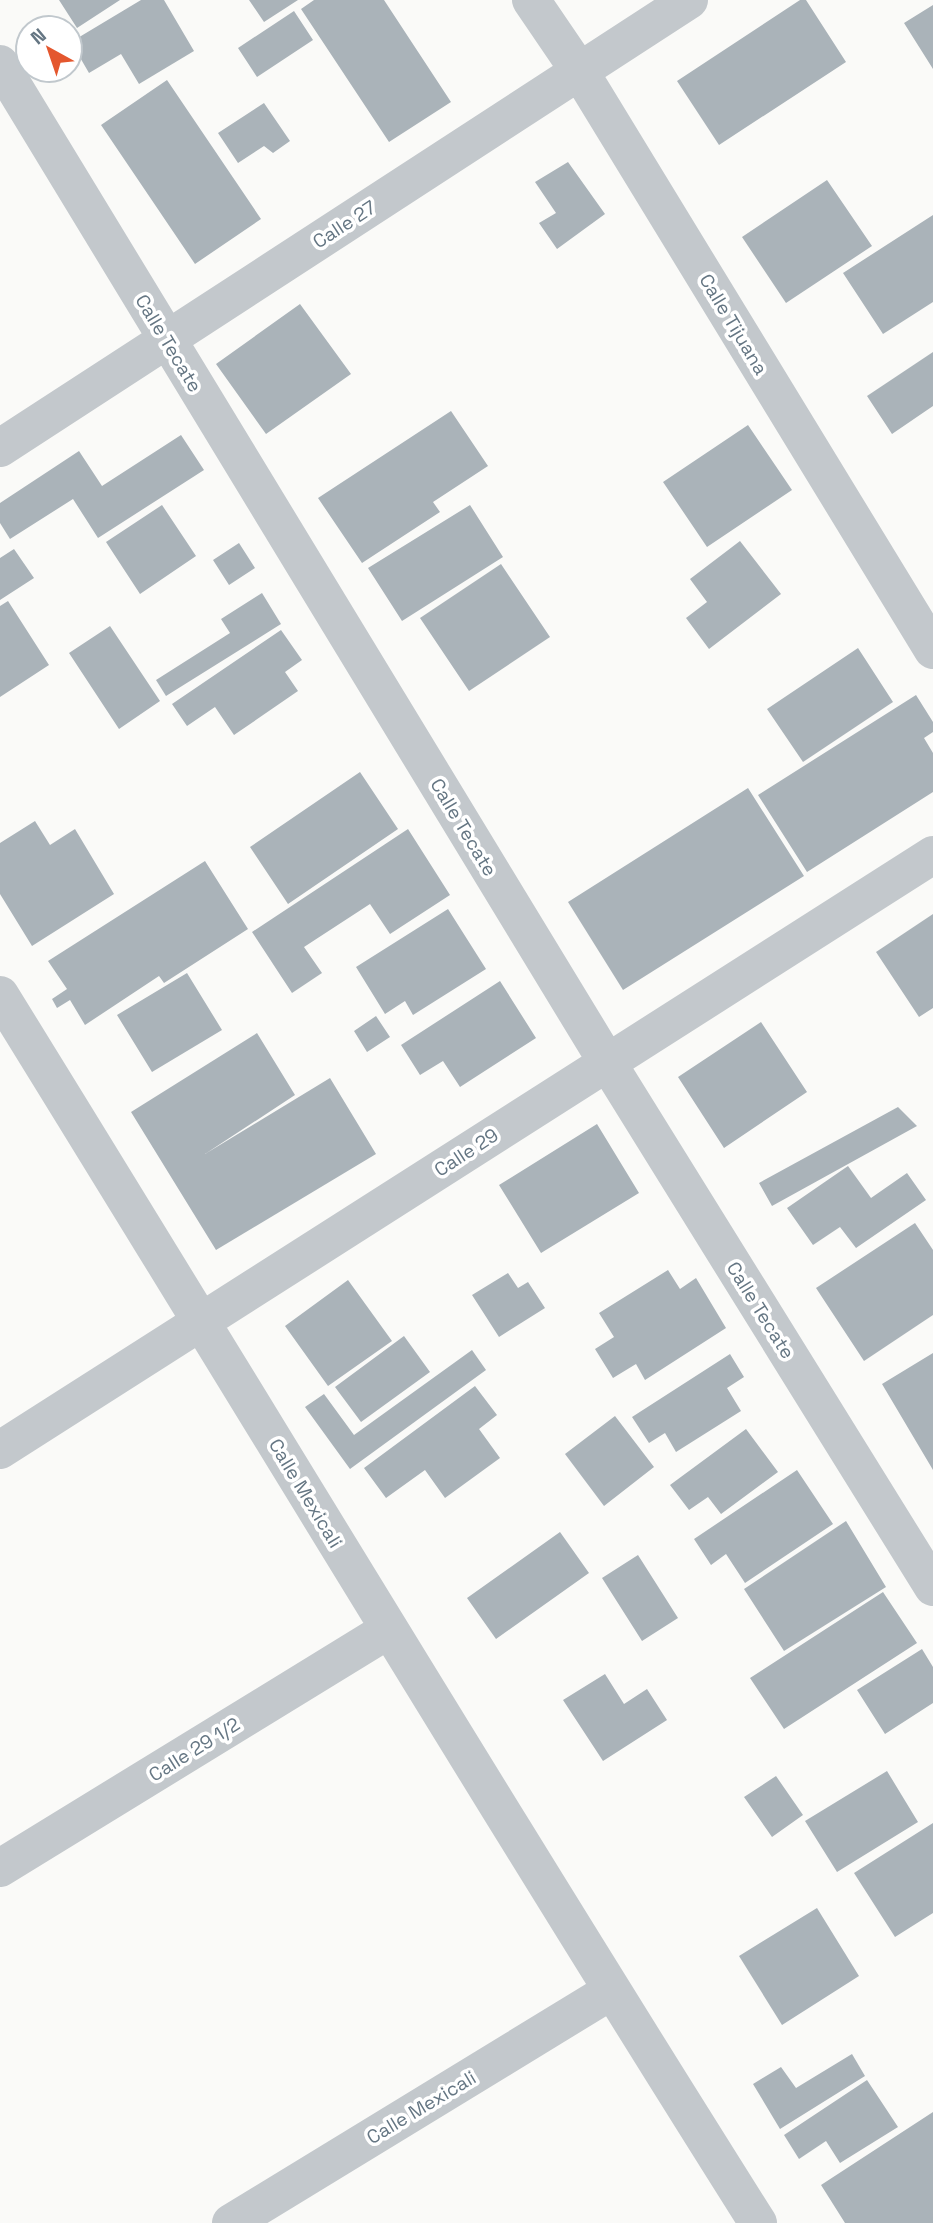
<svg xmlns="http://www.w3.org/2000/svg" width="933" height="2223" font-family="'Space Grotesk',sans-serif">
	<rect width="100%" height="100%" fill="#fafaf8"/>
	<path fill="#aab3b9" d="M 59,0 L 120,0 L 77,28 Z
		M 141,0 L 164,0 L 194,51 L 139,84 L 121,54 L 89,73 L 71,42 Z
		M 249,0 L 298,0 L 264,22 Z
		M 314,0 L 384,0 L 451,102 L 389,142 L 301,9 Z
		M 800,0 L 806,0 L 846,62 L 719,145 L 677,81 Z
		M 933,5 L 933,69 L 904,23 Z
		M 294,11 L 313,40 L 257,77 L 238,48 Z
		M 167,80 L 261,219 L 195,264 L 101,125 Z
		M 264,103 L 290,141 L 273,153 L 264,146 L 238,163 L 218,133 Z
		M 568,162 L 605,214 L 557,249 L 539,223 L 556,213 L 535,182 Z
		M 827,180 L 872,246 L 786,303 L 742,237 Z
		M 933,215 L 933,302 L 883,334 L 843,273 Z
		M 300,304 L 351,374 L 266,434 L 216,364 Z
		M 933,352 L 933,406 L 892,434 L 867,396 Z
		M 451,411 L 488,466 L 433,502 L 440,512 L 362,563 L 318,498 Z
		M 748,425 L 792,490 L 707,547 L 663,482 Z
		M 181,435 L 204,470 L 98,538 L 73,499 L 10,539 L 0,523 L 0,503 L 79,451 L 102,486 Z
		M 162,505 L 196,556 L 140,594 L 106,542 Z
		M 470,505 L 503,557 L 402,621 L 368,568 Z
		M 740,541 L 781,594 L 709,649 L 686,618 L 707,602 L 690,579 Z
		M 239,543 L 255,568 L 229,585 L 213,560 Z
		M 14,549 L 34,578 L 0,600 L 0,558 Z
		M 501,564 L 550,637 L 469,691 L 420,618 Z
		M 262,593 L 281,624 L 166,696 L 156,680 L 230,633 L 221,619 Z
		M 8,601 L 49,665 L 0,697 L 0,606 Z
		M 110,626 L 160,701 L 119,729 L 69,653 Z
		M 281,630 L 302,660 L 285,672 L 298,691 L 234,735 L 215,707 L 187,726 L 172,704 Z
		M 858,648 L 893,702 L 803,762 L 767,709 Z
		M 916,695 L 933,722 L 933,732 L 924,738 L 933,753 L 933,792 L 807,872 L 758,795 Z
		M 360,772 L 398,829 L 288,904 L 250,847 Z
		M 748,788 L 804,876 L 623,990 L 568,902 Z
		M 35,821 L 50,845 L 75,829 L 114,894 L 32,946 L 0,894 L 0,843 Z
		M 408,829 L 450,895 L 390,934 L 370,904 L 304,947 L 322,973 L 292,993 L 252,932 Z
		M 205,861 L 248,929 L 164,983 L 159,976 L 85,1025 L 70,1000 L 57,1008 L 52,999 L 67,989 L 48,961 Z
		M 448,909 L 486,969 L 413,1015 L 405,1001 L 385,1014 L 356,967 Z
		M 933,914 L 933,1008 L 919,1017 L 876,952 Z
		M 187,973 L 222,1030 L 152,1072 L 117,1015 Z
		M 500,981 L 536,1038 L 460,1087 L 443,1061 L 420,1075 L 401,1045 Z
		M 376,1016 L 390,1037 L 367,1052 L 354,1031 Z
		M 761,1022 L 807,1092 L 724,1148 L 678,1077 Z
		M 257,1033 L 295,1095 L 205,1154 L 330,1078 L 376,1154 L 216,1250 L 131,1112 Z
		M 898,1107 L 917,1126 L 772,1206 L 759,1183 Z
		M 597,1124 L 639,1193 L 541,1253 L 499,1185 Z
		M 848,1166 L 871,1198 L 907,1173 L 926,1200 L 856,1248 L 840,1227 L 813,1245 L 787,1208 Z
		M 915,1223 L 933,1250 L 933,1315 L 864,1361 L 816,1288 Z
		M 668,1270 L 680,1289 L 696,1278 L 726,1328 L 645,1380 L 636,1364 L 613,1378 L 595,1349 L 614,1337 L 599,1313 Z
		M 508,1273 L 518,1288 L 528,1282 L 545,1308 L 499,1337 L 472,1295 Z
		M 348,1280 L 392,1341 L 328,1386 L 285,1326 Z
		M 404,1336 L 430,1372 L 361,1422 L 335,1387 Z
		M 472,1350 L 486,1370 L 350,1469 L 305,1407 L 324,1394 L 354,1435 Z
		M 933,1353 L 933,1470 L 882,1384 Z
		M 730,1354 L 744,1377 L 727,1388 L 741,1411 L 676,1452 L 665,1433 L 649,1443 L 632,1417 Z
		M 475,1386 L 497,1415 L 479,1429 L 500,1458 L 445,1498 L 425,1470 L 386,1498 L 364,1468 Z
		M 615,1416 L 654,1467 L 604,1506 L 565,1454 Z
		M 746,1429 L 778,1472 L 721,1514 L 708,1497 L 689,1510 L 670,1485 Z
		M 797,1470 L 833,1524 L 745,1583 L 726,1554 L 711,1565 L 694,1539 Z
		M 846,1521 L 886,1587 L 784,1651 L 744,1589 Z
		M 560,1532 L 589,1573 L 496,1639 L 467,1598 Z
		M 638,1555 L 678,1618 L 642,1641 L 602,1578 Z
		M 883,1592 L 917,1643 L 784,1729 L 750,1678 Z
		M 922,1649 L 933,1667 L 933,1703 L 885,1734 L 857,1690 Z
		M 605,1674 L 624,1704 L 647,1689 L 667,1720 L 603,1761 L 563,1700 Z
		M 887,1771 L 918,1822 L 837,1872 L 805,1821 Z
		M 776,1776 L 803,1815 L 772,1837 L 744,1797 Z
		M 933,1823 L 933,1913 L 895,1937 L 854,1873 Z
		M 817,1908 L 859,1976 L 782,2025 L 739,1956 Z
		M 852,2054 L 865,2076 L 780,2129 L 753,2084 L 781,2067 L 796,2088 Z
		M 867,2080 L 898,2127 L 840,2163 L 826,2141 L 799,2159 L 784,2135 Z
		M 933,2112 L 933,2223 L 845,2223 L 821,2185 Z"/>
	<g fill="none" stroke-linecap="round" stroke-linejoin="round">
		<path stroke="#c3c8cc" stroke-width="38" d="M 531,0 L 580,72 L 933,650
			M 0,64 L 607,1062 L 933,1587
			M 0,448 L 689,0
			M 0,995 C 253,1404 501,1816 758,2223
			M 0,1450 L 933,855
			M 0,1868 L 388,1630
			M 231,2223 L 611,1991"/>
	</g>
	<g text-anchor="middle" stroke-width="7" stroke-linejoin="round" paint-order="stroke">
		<g font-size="19" fill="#657683" stroke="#fff">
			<text transform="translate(344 224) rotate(-33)" y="7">Calle 27</text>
			<text transform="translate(734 324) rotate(59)" y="7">Calle Tijuana</text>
			<text transform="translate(169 343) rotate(59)" y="7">Calle Tecate</text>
			<text transform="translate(464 827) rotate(59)" y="7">Calle Tecate</text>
			<text transform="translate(466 1152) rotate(-33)" y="7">Calle 29</text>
			<text transform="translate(761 1310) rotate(58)" y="7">Calle Tecate</text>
			<text transform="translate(306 1493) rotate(59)" y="7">Calle Mexicali</text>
			<text transform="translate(194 1749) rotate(-32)" y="7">Calle 29 1/2</text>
			<text transform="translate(421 2107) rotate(-31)" y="7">Calle Mexicali</text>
		</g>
	</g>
	<g transform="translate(49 49) rotate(320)"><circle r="33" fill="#ffffff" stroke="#c1c8cd" stroke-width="2"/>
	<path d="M0-5L12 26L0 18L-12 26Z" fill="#e4572e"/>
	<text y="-10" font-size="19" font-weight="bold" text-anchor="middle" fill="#657683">N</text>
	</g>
</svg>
